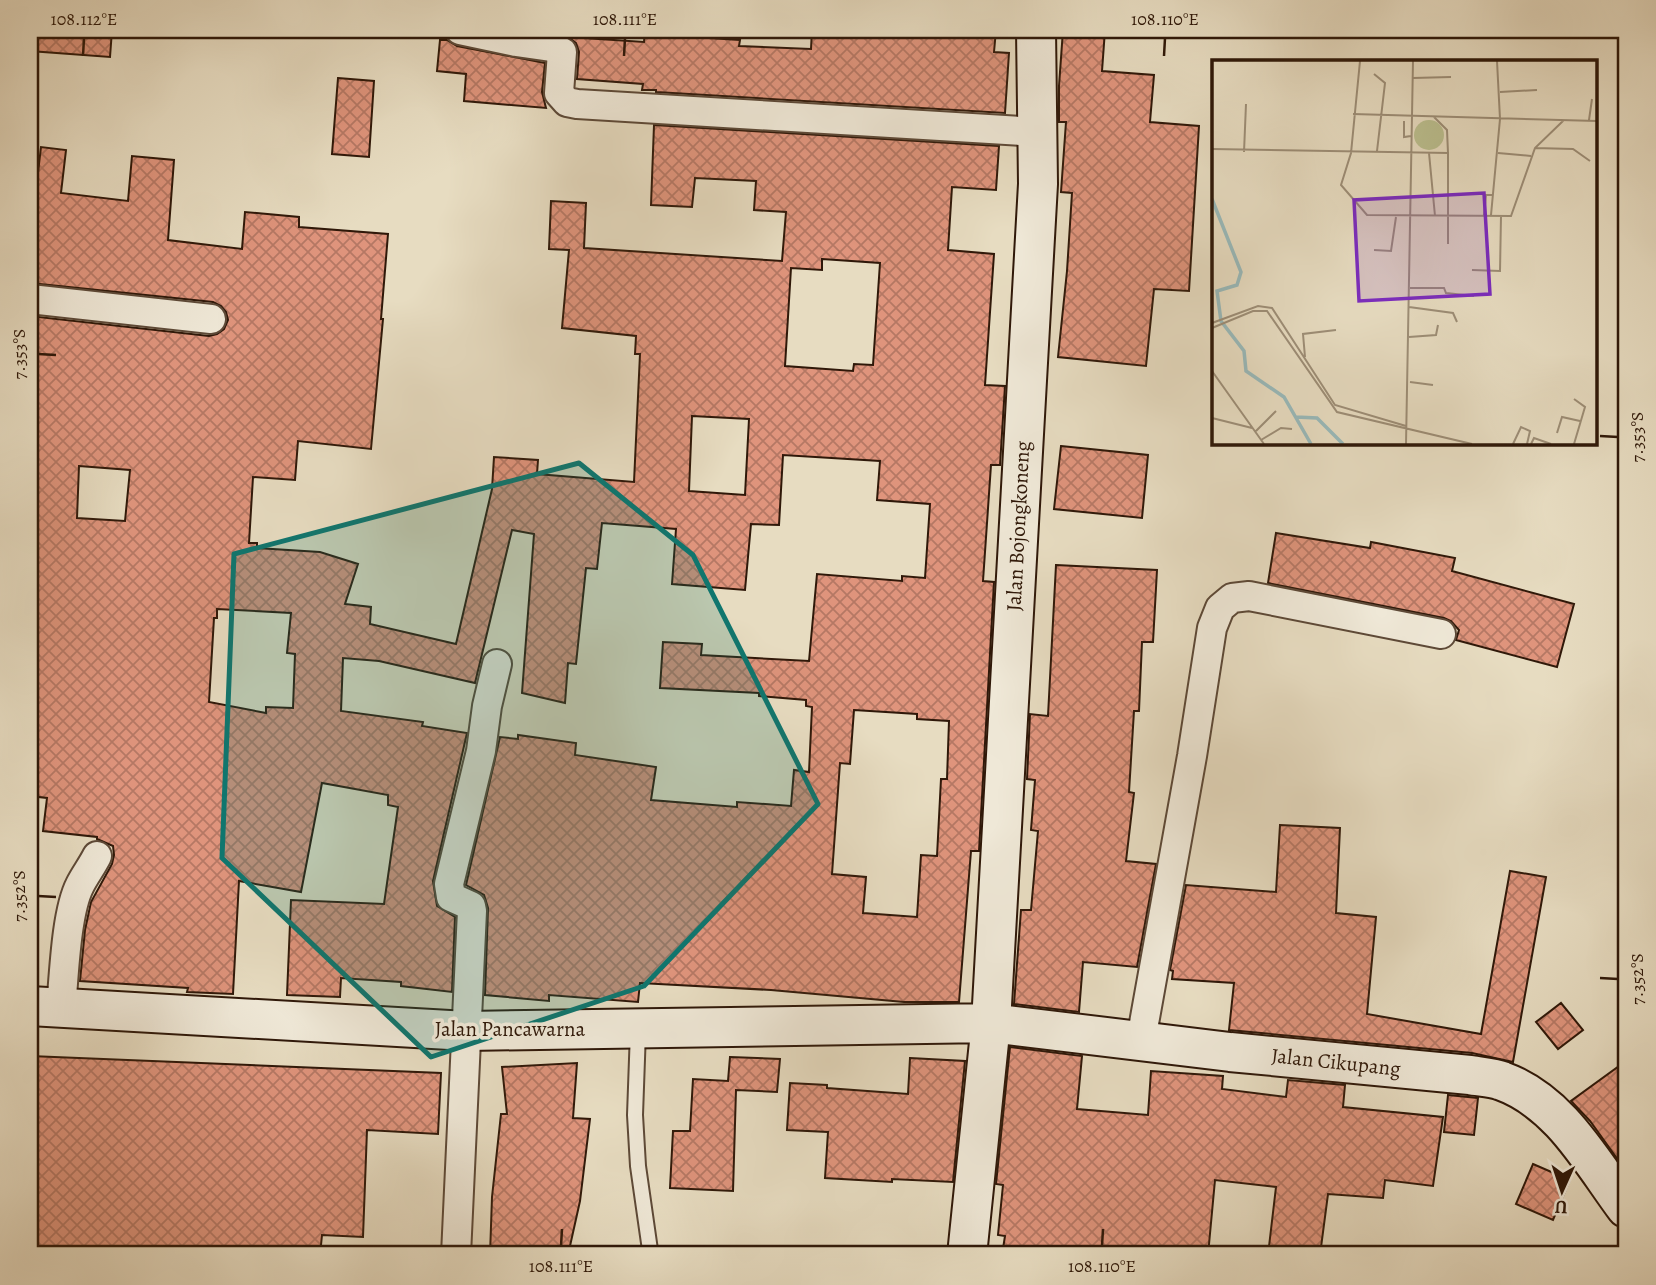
<svg xmlns="http://www.w3.org/2000/svg" width="1656" height="1285" font-family="Alegreya,serif">
	<defs>
		<pattern id="building-cross-hatch" width="8" height="8" patternUnits="userSpaceOnUse" patternTransform="scale(1.75)"><rect width="8" height="8" fill="#df947c"/><path d="M0 0l8 8M0 8l8-8" fill="none" stroke="#b57864"/></pattern>
	</defs>
	<rect width="100%" height="100%" fill="#e7dcc1"/>
	<filter id="stains"><feTurbulence type="fractalNoise" baseFrequency=".00286" numOctaves="4"/><feColorMatrix values="0 0 0 0 .2 0 0 0 0 .09 0 0 0 0 .02 0 0 0 .5 -.17"/></filter>
	<radialGradient id="worn" r=".72"><stop offset=".6" stop-color="#630" stop-opacity="0"/><stop offset="1" stop-color="#630" stop-opacity=".3"/></radialGradient>
	<path fill="url(#building-cross-hatch)" stroke="#2f1809" stroke-width="2" fill-rule="evenodd" d="M 30,30 L 112,30 L 110,57 L 30,51 Z
		M 645,30 L 678,30 L 678,36 L 740,40 L 739,46 L 811,49 L 812,30 L 885,33 L 885,30 L 996,30 L 994,52 L 1009,53 L 1005,113 L 656,92 L 656,90 L 642,90 L 643,84 L 577,79 L 579,52 L 576,43 L 568,37 L 644,42 Z
		M 1063,30 L 1105,30 L 1102,71 L 1154,75 L 1150,122 L 1199,126 L 1189,291 L 1154,289 L 1146,366 L 1058,357 L 1067,271 L 1072,193 L 1061,192 L 1066,122 L 1059,122 L 1059,86 Z
		M 440,40 L 447,40 L 457,46 L 545,63 L 542,92 L 546,108 L 464,101 L 466,74 L 437,71 Z
		M 338,78 L 374,81 L 369,157 L 332,154 Z
		M 654,125 L 999,146 L 996,190 L 952,187 L 948,250 L 994,254 L 985,385 L 1005,386 L 1000,465 L 991,465 L 983,581 L 994,582 L 979,851 L 971,851 L 959,1002 L 904,1002 L 771,990 L 640,983 L 638,1002 L 549,995 L 549,1001 L 485,995 L 488,908 L 484,895 L 466,885 L 500,737 L 518,739 L 518,735 L 576,743 L 575,755 L 656,767 L 651,800 L 737,807 L 737,802 L 791,806 L 794,770 L 809,772 L 812,707 L 806,706 L 806,700 L 759,696 L 759,693 L 660,688 L 663,642 L 702,644 L 701,655 L 809,661 L 817,574 L 902,581 L 902,576 L 925,578 L 930,504 L 877,500 L 880,461 L 783,455 L 779,525 L 751,524 L 745,590 L 672,584 L 676,529 L 602,523 L 597,569 L 586,568 L 576,664 L 568,663 L 565,703 L 522,693 L 534,534 L 512,530 L 475,683 L 379,661 L 343,658 L 341,711 L 423,722 L 422,726 L 467,733 L 433,881 L 437,906 L 455,917 L 452,992 L 401,986 L 401,982 L 341,978 L 340,997 L 287,995 L 291,900 L 384,904 L 398,807 L 388,805 L 388,795 L 322,783 L 301,892 L 239,881 L 233,994 L 187,992 L 188,988 L 80,981 L 85,930 L 91,902 L 112,864 L 114,855 L 113,846 L 97,839 L 97,837 L 43,831 L 47,798 L 30,796 L 30,316 L 209,336 L 217,334 L 224,329 L 228,320 L 226,312 L 221,306 L 213,302 L 30,283 L 30,198 L 35,198 L 41,147 L 66,150 L 61,193 L 128,201 L 132,156 L 174,160 L 168,240 L 242,249 L 245,212 L 299,217 L 299,227 L 388,234 L 381,319 L 383,319 L 371,449 L 298,441 L 295,480 L 253,477 L 249,543 L 257,543 L 257,548 L 320,552 L 358,564 L 345,604 L 371,607 L 370,624 L 456,644 L 492,489 L 494,457 L 538,460 L 537,474 L 634,482 L 640,354 L 635,354 L 636,336 L 562,328 L 569,250 L 549,249 L 551,201 L 586,203 L 584,248 L 782,261 L 786,212 L 754,210 L 756,181 L 695,178 L 692,207 L 651,205 ZM 822,259 L 880,263 L 873,365 L 854,364 L 853,371 L 785,366 L 791,268 L 822,270 ZM 692,416 L 749,419 L 745,495 L 689,491 ZM 79,466 L 130,470 L 125,521 L 77,518 ZM 217,609 L 291,613 L 287,653 L 295,654 L 293,708 L 266,707 L 266,713 L 209,702 L 214,618 L 217,618 ZM 854,710 L 917,714 L 917,719 L 949,721 L 947,779 L 941,779 L 937,856 L 921,855 L 917,917 L 863,913 L 866,877 L 832,874 L 840,763 L 850,764 Z
		M 1061,446 L 1148,455 L 1142,518 L 1054,509 Z
		M 1276,533 L 1370,548 L 1371,542 L 1455,558 L 1452,571 L 1574,604 L 1557,667 L 1456,640 L 1459,630 L 1451,621 L 1444,618 L 1268,583 Z
		M 1056,565 L 1157,570 L 1153,642 L 1142,642 L 1139,711 L 1134,711 L 1129,792 L 1134,793 L 1126,861 L 1156,864 L 1137,967 L 1083,962 L 1079,1012 L 1014,1004 L 1021,910 L 1031,910 L 1038,831 L 1031,830 L 1035,780 L 1027,779 L 1030,714 L 1048,716 Z
		M 1280,825 L 1340,828 L 1336,913 L 1376,917 L 1367,1014 L 1481,1034 L 1510,871 L 1546,877 L 1513,1062 L 1472,1053 L 1229,1030 L 1234,983 L 1172,979 L 1173,971 L 1170,970 L 1186,885 L 1276,892 Z
		M 1561,1003 L 1583,1030 L 1558,1049 L 1536,1022 Z
		M 1010,1047 L 1082,1056 L 1077,1109 L 1148,1115 L 1151,1071 L 1223,1076 L 1222,1089 L 1286,1097 L 1288,1080 L 1345,1085 L 1343,1107 L 1443,1117 L 1433,1186 L 1385,1180 L 1383,1198 L 1328,1194 L 1320,1255 L 1268,1255 L 1276,1187 L 1215,1180 L 1208,1255 L 1002,1255 L 1005,1236 L 998,1235 L 1003,1185 L 996,1184 Z
		M 30,1056 L 441,1073 L 438,1134 L 367,1130 L 363,1237 L 322,1235 L 320,1255 L 30,1255 Z
		M 730,1057 L 780,1059 L 777,1092 L 736,1090 L 733,1191 L 670,1188 L 673,1131 L 690,1131 L 693,1079 L 728,1081 Z
		M 910,1058 L 965,1061 L 953,1182 L 892,1179 L 892,1182 L 825,1178 L 828,1132 L 787,1130 L 790,1083 L 827,1085 L 827,1088 L 908,1094 Z
		M 1626,1061 L 1626,1171 L 1590,1121 L 1571,1101 Z
		M 577,1063 L 573,1118 L 590,1119 L 580,1201 L 568,1255 L 490,1255 L 492,1197 L 501,1114 L 507,1114 L 502,1067 Z
		M 1448,1095 L 1478,1098 L 1474,1135 L 1444,1132 Z
		M 1533,1164 L 1570,1180 L 1553,1220 L 1516,1204 Z"/>
	<g fill="none" stroke-linecap="round" stroke-linejoin="round">
		<defs>
			<path id="lane" d="M 638,1031 L 635,1115 L 638,1166 L 650,1250 L 653,1255"/>
			<path id="street" d="M 460,30 L 516,42 L 551,47 L 562,52 L 559,93 L 567,102 L 577,104 L 1038,132
				M 30,299 L 211,319
				M 61,1009 C 64,976 66,912 80,885 C 85,875 92,866 97,856
				M 1141,1040 L 1192,756 L 1212,628 L 1220,608 L 1232,598 L 1249,596 L 1441,634
				M 456,1255 L 472,911 L 471,906 L 451,897 L 449,884 L 481,751 L 487,706 L 497,664"/>
			<path id="secondary" d="M 30,1006 L 467,1031 L 991,1023 L 1230,1052 L 1470,1075 C 1480,1077 1492,1077 1502,1081 C 1560,1102 1591,1161 1626,1208
				M 967,1255 L 991,1023 L 1038,184 L 1036,30"/>
		</defs>
		<use href="#lane" stroke="#5d4937" stroke-width="18"/>
		<use href="#street" stroke="#5d4937" stroke-width="32"/>
		<use href="#secondary" stroke="#2f1809" stroke-width="42"/>
		<use href="#lane" stroke="#efe8d7" stroke-width="14"/>
		<use href="#street" stroke="#efe8d7" stroke-width="28"/>
		<use href="#secondary" stroke="#efe8d7" stroke-width="38"/>
	</g>
	<path fill="#0f766e" fill-opacity="0.2" stroke="#0f766e" stroke-width="5" stroke-linejoin="round" d="M 579,463 L 693,555 L 818,804 L 644,986 L 431,1057 L 222,858 L 234,554 Z"/>
	<path fill="none" stroke="#2f1809" stroke-width="2.5" d="M 83,56 L 84,38M 624,56 L 625,38M 1164,56 L 1165,38M 38,354 L 56,355M 1600,436 L 1618,437M 38,896 L 56,897M 1600,978 L 1618,979M 561,1246 L 562,1229M 1102,1246 L 1103,1229"/>
	<g text-anchor="middle" stroke-width="7" stroke-linejoin="round" paint-order="stroke">
		<g font-size="21" fill="#2f1809" stroke="#efe8d7">
			<text transform="translate(1018 526) rotate(-87)" y="7">Jalan Bojongkoneng</text>
			<text x="510" y="1036">Jalan Pancawarna</text>
			<text transform="translate(1336 1062) rotate(6)" y="7">Jalan Cikupang</text>
		</g>
	</g>
	<g transform="translate(1212 60)">
		<rect width="385" height="385" fill="#e7dcc1"/>
		<path d="M202 75a15 15 0 1 1 30 0a15 15 0 1 1-30 0Z" fill="#bbbf8f"/>
		<path fill="none" stroke="#99babb" stroke-width="3.5" d="M 0,139 L 29,212 L 25,225 L 5,231 L 9,261 L 32,291 L 34,311 L 72,337 L 99,384M 84,357 L 105,358 L 131,384"/>
		<path fill="none" stroke="#9d8e77" stroke-width="2" d="M 148,1 L 139,93 L 129,125 L 155,155 L 299,156 L 323,88 L 352,60M 285,1 L 288,59M 162,14 L 173,23 L 165,91M 201,18 L 239,17M 288,32 L 325,30M 141,54 L 385,61M 377,60 L 380,39M 192,61 L 192,77 L 199,76M 323,88 L 361,89 L 378,101M 0,89 L 236,93 L 235,70 L 222,57M 32,92 L 34,44M 217,93 L 223,156M 286,93 L 319,96M 272,155 L 274,135 L 281,135M 279,155 L 288,59M 236,184 L 236,93M 162,190 L 179,191 L 184,157M 260,210 L 288,211 L 289,156M 198,228 L 232,228 L 234,233 L 262,236M 197,247 L 241,253 L 245,262M 0,263 L 46,246 L 60,248 L 123,345 L 194,366M 0,268 L 41,251 L 55,251 L 125,352 L 260,384M 197,277 L 224,275 L 226,265M 93,297 L 91,274 L 124,270M 0,311 L 52,384M 198,322 L 221,325M 0,358 L 40,368M 44,371 L 64,351M 345,373 L 350,357 L 368,361M 49,380 L 69,368 L 80,369M 194,384 L 201,1M 301,384 L 309,367 L 318,371 L 315,384M 319,384 L 322,378 L 339,384M 362,384 L 373,347 L 362,339"/>
		<path fill="#7b2cbf" fill-opacity="0.15" stroke="#7b2cbf" stroke-width="3.5" d="M 272,133 L 278,234 L 147,241 L 142,140 Z"/>
		<rect width="385" height="385" fill="none" stroke="#2f1809" stroke-width="3.5"/>
	</g>
	<rect width="1656" height="1285" fill="none" stroke="#e7dcc1" stroke-width="77"/>
	<g transform="translate(1562 1191) rotate(183)" stroke="#efe8d7" stroke-width="5" paint-order="stroke">
	<path d="M0-5L12 26L0 18L-12 26Z" fill="#2f1809"/>
	<text y="-10" font-size="19" font-weight="bold" text-anchor="middle" fill="#2f1809">U</text>
	</g>
	<rect x="38" y="38" width="1580" height="1208" fill="none" stroke="#2f1809" stroke-width="2.5"/>
	<g font-size="18" text-anchor="middle" fill="#2f1809">
		<text x="84" y="25">108.112°E</text>
		<text x="625" y="25">108.111°E</text>
		<text x="1165" y="25">108.110°E</text>
		<text transform="translate(19 354) rotate(-90)" y="6">7.353°S</text>
		<text transform="translate(1637 437) rotate(-90)" y="6">7.353°S</text>
		<text transform="translate(19 896) rotate(-90)" y="6">7.352°S</text>
		<text transform="translate(1637 979) rotate(-90)" y="6">7.352°S</text>
		<text x="561" y="1272">108.111°E</text>
		<text x="1102" y="1272">108.110°E</text>
	</g>
	<rect width="100%" height="100%" filter="url(#stains)"/>
	<rect width="100%" height="100%" fill="url(#worn)"/>
</svg>
